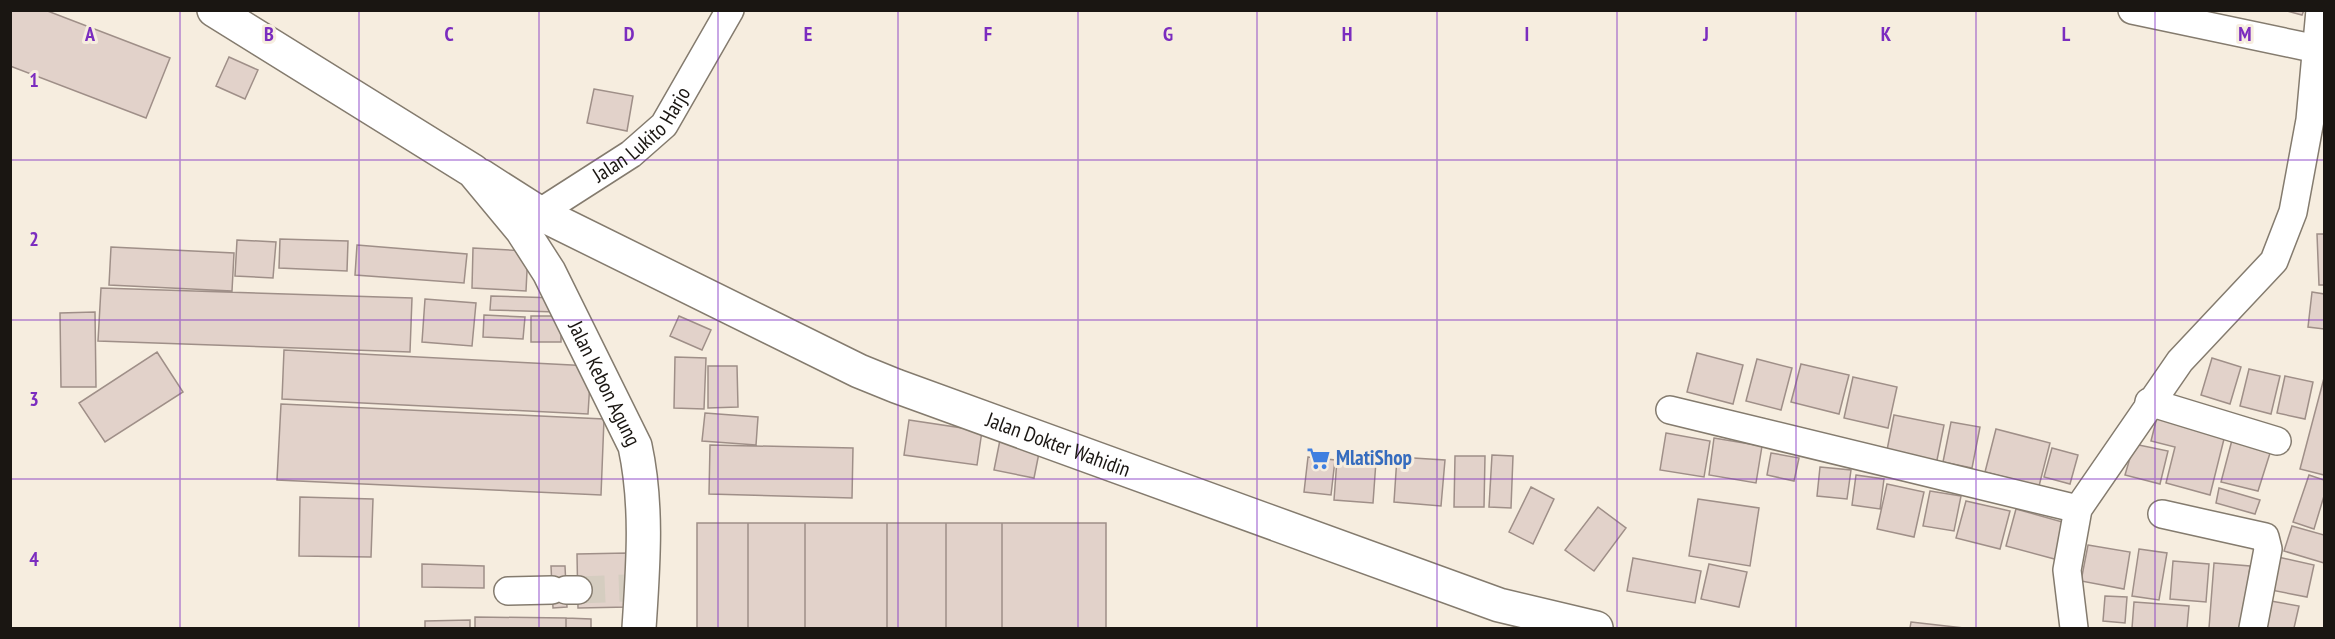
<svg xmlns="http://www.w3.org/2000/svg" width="2335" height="639" font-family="'PT Sans Narrow',sans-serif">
	<rect width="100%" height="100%" fill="#f6eddf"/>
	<path fill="#e2d2ca" stroke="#9f8f88" stroke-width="1.5" d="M 10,10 L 45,10 L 170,58 L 146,118 L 10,66 Z
		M 2283,10 L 2304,10 L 2302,15 Z
		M 229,57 L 258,70 L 245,99 L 216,86 Z
		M 594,89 L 633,96 L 627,131 L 587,123 Z
		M 2317,234 L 2324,234 L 2324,285 L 2319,285 Z
		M 280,239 L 348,241 L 347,271 L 279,268 Z
		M 237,240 L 276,242 L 273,278 L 235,276 Z
		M 357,245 L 467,254 L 464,283 L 355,275 Z
		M 111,247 L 234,253 L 232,291 L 109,285 Z
		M 473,248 L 528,251 L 526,291 L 472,288 Z
		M 101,288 L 412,298 L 410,352 L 98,341 Z
		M 2312,292 L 2324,294 L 2324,329 L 2308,327 Z
		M 491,296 L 557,298 L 556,312 L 490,310 Z
		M 425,299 L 476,303 L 472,346 L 422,342 Z
		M 95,312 L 96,387 L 61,387 L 60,313 Z
		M 484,315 L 525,317 L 523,339 L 483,337 Z
		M 531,316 L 561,316 L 561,342 L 531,342 Z
		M 679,316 L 711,330 L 702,350 L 670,336 Z
		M 284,350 L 591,366 L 588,414 L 282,399 Z
		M 157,352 L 183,392 L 105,442 L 79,403 Z
		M 1697,353 L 1743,365 L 1733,404 L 1687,392 Z
		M 675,357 L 706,358 L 704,409 L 674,408 Z
		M 2212,358 L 2241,367 L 2230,404 L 2201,395 Z
		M 1757,359 L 1792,368 L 1781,410 L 1746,401 Z
		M 1801,364 L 1849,375 L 1839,414 L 1791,402 Z
		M 708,366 L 737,366 L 738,407 L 708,408 Z
		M 2249,369 L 2280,376 L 2271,414 L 2240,406 Z
		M 2285,376 L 2313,382 L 2305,419 L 2277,413 Z
		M 1853,377 L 1897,387 L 1888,428 L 1844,418 Z
		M 2324,378 L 2324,475 L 2300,469 Z
		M 281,404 L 604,419 L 601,495 L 277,480 Z
		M 705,413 L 758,417 L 756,445 L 702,441 Z
		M 1894,415 L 1944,425 L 1936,465 L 1886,455 Z
		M 2157,417 L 2225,435 L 2210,495 L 2166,483 L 2175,447 L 2151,441 Z
		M 909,420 L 982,431 L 977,465 L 904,455 Z
		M 1951,422 L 1980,427 L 1972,468 L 1943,462 Z
		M 1996,429 L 2050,443 L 2039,486 L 1985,472 Z
		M 1666,433 L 1710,441 L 1704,477 L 1660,470 Z
		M 1714,438 L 1762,446 L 1756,483 L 1709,475 Z
		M 1000,440 L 1040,448 L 1034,478 L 994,470 Z
		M 2232,440 L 2271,450 L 2258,491 L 2221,482 Z
		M 2134,444 L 2168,451 L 2160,484 L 2125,475 Z
		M 710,445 L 853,448 L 852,498 L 709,494 Z
		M 2052,448 L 2078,455 L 2070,484 L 2044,477 Z
		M 1771,453 L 1799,458 L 1794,481 L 1767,475 Z
		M 1492,455 L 1513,456 L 1511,508 L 1489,507 Z
		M 1455,456 L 1485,456 L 1484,507 L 1454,507 Z
		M 1308,457 L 1335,460 L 1331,495 L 1304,492 Z
		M 1397,457 L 1445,460 L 1441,506 L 1394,502 Z
		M 1337,459 L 1376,461 L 1373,503 L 1334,500 Z
		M 1820,467 L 1851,470 L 1847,499 L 1817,496 Z
		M 1856,475 L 1884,479 L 1880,509 L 1852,505 Z
		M 2309,475 L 2324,480 L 2324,496 L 2314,529 L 2293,522 Z
		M 1887,484 L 1924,492 L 1914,537 L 1877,529 Z
		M 1531,487 L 1554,499 L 1533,544 L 1509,532 Z
		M 2219,488 L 2260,500 L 2255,514 L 2216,503 Z
		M 1930,491 L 1961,496 L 1954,531 L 1923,526 Z
		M 300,497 L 373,499 L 371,557 L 299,556 Z
		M 1698,499 L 1759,508 L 1750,566 L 1689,556 Z
		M 1966,501 L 2010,511 L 2000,549 L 1956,538 Z
		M 1598,507 L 1626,528 L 1594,571 L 1565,550 Z
		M 2016,509 L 2073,525 L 2062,561 L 2006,546 Z
		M 697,523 L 748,523 L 748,628 L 697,628 Z
		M 748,523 L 805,523 L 805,628 L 748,628 Z
		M 805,523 L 887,523 L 887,628 L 805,628 Z
		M 887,523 L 946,523 L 946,628 L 887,628 Z
		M 946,523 L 1002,523 L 1002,628 L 946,628 Z
		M 1002,523 L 1106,523 L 1106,628 L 1002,628 Z
		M 2292,526 L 2324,535 L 2324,563 L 2284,551 Z
		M 2088,545 L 2130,552 L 2124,589 L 2081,581 Z
		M 2139,549 L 2167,553 L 2159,600 L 2132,596 Z
		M 628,553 L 629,607 L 578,608 L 577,554 Z
		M 2278,557 L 2314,565 L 2307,597 L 2271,590 Z
		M 1633,558 L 1701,571 L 1695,603 L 1627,591 Z
		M 2173,561 L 2209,564 L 2206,602 L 2170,599 Z
		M 2214,563 L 2250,566 L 2243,628 L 2209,628 Z
		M 422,564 L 484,566 L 484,588 L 422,587 Z
		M 1709,564 L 1747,572 L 1739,607 L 1701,599 Z
		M 551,566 L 565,566 L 567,607 L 553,608 Z
		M 2105,596 L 2127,597 L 2125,623 L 2103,621 Z
		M 2265,600 L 2299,606 L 2294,628 L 2260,628 Z
		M 2134,602 L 2189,606 L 2187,628 L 2132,628 Z
		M 475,617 L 566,618 L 566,628 L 475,628 Z
		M 566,618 L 591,619 L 591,628 L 566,628 Z
		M 470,620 L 470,628 L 425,628 L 425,621 Z
		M 1911,622 L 1964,628 L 1910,628 Z"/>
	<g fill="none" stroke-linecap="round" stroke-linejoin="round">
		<path stroke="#d5cdc0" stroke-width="27" stroke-dasharray="27 14" stroke-linecap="butt" d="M 578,590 L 628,588"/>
		<defs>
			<g id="street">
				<path d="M 2132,10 L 2317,49"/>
				<path id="s1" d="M 528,225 L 539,213 L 631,154 L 664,125 L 730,10"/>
				<path d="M 2149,402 L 2277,441"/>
				<path d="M 1670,410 L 2078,509"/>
				<path d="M 2162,514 L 2265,537 L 2268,549 L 2253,628"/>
				<path d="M 566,590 L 578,590"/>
				<path d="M 508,591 L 552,590"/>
				<path d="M 2074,628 L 2067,570 L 2078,509 L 2180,361 L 2274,261 L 2293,212 L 2310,120 L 2320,10"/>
			</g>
			<g id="secondary">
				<path id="s2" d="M 481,176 L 539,213 L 859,371 L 896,386 L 1499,605 L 1596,628"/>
			</g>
			<g id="primary">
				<path id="s3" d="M 214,10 L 473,171 L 522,230 L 549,272 L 635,446 C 648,506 643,567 639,628"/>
			</g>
		</defs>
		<use href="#street" stroke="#847b6e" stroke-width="30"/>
		<use href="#secondary" stroke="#847b6e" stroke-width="36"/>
		<use href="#primary" stroke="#847b6e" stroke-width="36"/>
		<use href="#street" stroke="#fff" stroke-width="27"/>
		<use href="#secondary" stroke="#fff" stroke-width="33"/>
		<use href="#primary" stroke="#fff" stroke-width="33"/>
	</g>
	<path fill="none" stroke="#7b2cbf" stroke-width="1.5" stroke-opacity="0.55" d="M 180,10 L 180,628M 359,10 L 359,628M 539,10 L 539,628M 718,10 L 718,628M 898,10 L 898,628M 1078,10 L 1078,628M 1257,10 L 1257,628M 1437,10 L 1437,628M 1617,10 L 1617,628M 1796,10 L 1796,628M 1976,10 L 1976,628M 2155,10 L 2155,628M 10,160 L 2324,160M 10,320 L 2324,320M 10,479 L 2324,479"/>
	<defs>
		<symbol id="supermarket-bare" viewBox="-9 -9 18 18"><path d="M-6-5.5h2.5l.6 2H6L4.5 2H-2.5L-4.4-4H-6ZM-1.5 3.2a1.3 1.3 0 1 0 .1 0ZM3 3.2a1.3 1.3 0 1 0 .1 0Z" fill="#3f7fe0" stroke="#f6eddf" stroke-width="2.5" paint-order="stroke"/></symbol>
	</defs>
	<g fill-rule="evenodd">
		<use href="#supermarket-bare" x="1302" y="442" width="33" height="33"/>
	</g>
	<g text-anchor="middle" stroke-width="6" stroke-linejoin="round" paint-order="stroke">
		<g font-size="21" fill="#1a1612" stroke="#f6eddf">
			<text dy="7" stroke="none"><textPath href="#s1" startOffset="147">Jalan Lukito Harjo</textPath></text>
			<text dy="7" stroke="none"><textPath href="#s3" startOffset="556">Jalan Kebon Agung</textPath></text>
			<text dy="7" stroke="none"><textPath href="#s2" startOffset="638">Jalan Dokter Wahidin</textPath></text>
		</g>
		<g font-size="21" font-weight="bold" fill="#366cbe" stroke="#f6eddf" text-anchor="start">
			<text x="1336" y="465">MlatiShop</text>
		</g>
	</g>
	<g font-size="20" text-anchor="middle" font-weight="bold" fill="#7b2cbf" stroke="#f6eddf" stroke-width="6" stroke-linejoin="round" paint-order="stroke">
		<text x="90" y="41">A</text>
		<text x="269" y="41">B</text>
		<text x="449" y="41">C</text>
		<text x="629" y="41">D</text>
		<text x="808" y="41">E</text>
		<text x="988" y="41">F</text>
		<text x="1168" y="41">G</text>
		<text x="1347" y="41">H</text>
		<text x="1527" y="41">I</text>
		<text x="1706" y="41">J</text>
		<text x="1886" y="41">K</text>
		<text x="2066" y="41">L</text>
		<text x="2245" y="41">M</text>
		<text x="34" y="87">1</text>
		<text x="34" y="246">2</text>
		<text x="34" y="406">3</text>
		<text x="34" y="566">4</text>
	</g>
	<rect width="2335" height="639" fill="none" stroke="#1a1612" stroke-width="24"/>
</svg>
